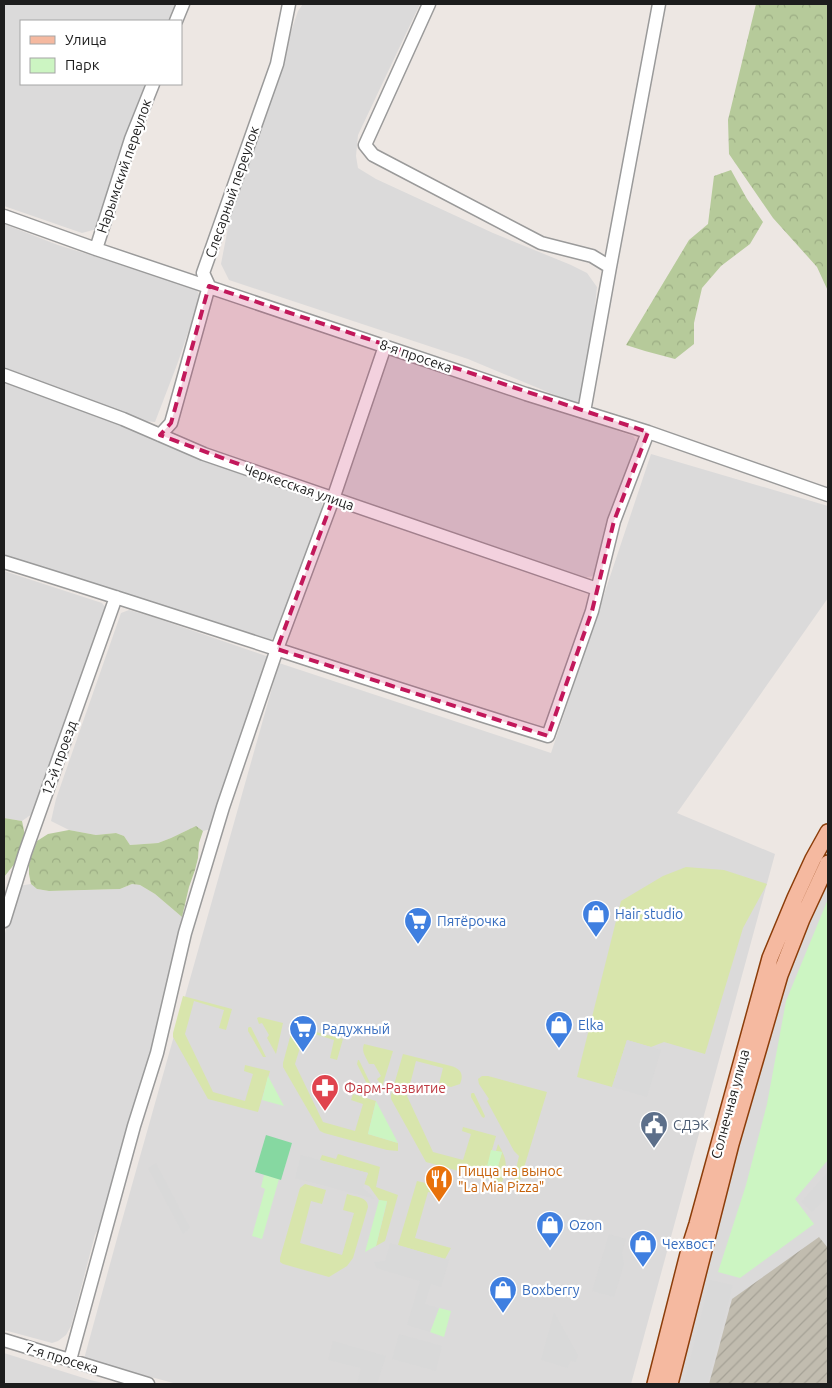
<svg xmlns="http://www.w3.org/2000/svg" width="832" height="1388" font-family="Ubuntu,sans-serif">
	<defs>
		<pattern id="construction-furrows" width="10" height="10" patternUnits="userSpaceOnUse" patternTransform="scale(1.25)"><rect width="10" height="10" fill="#c1bcaf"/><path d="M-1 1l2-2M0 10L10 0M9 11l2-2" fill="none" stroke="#a5a196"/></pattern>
		<pattern id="forest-crowns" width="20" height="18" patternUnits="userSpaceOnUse" patternTransform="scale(1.25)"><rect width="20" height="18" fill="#b6ca9a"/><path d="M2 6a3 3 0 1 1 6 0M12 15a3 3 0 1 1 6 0" fill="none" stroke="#9cad84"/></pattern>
	</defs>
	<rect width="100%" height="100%" fill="#ede7e3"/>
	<path fill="#dbdada" d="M 4,4 L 183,4 L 176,21 L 21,21 L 21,84 L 152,84 L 97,229 L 82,233 L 4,206 Z
		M 303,4 L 420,4 L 358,135 L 356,156 L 358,168 L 376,179 L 493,233 L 571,265 L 587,273 L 597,287 L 591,346 L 579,405 L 468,359 L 229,280 L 221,264 L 232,207 L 298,11 Z
		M 4,224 L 58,245 L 188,285 L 197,290 L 200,297 L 178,362 L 155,422 L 136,420 L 4,372 Z
		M 394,354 L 633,436 L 637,442 L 623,478 L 597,573 L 593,576 L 584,578 L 344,498 L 342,492 L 382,363 L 388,357 Z
		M 4,379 L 310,493 L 322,503 L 322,512 L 278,628 L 272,639 L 261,639 L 4,557 Z
		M 651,454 L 828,506 L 828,598 L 677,813 L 775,854 L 631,1384 L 177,1384 L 84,1359 L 121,1224 L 279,663 L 551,753 Z
		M 4,571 L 102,603 L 107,609 L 32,814 L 22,821 L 4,818 Z
		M 129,610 L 153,617 L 269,657 L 211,829 L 203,831 L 196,826 L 171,838 L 158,843 L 130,845 L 124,836 L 116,833 L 96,835 L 69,830 L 51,821 L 56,799 L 121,613 Z
		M 828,875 L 828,1384 L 675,1384 L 769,1021 Z
		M 31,884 L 37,889 L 49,891 L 120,889 L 132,884 L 140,885 L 155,894 L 182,917 L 145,1080 L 107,1212 L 95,1235 L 71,1326 L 66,1335 L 58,1341 L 52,1343 L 4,1330 L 4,937 L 14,898 L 18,886 Z
		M 4,1353 L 90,1380 L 107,1384 L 4,1384 Z"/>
	<path fill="url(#construction-furrows)" d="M 819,1237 L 828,1248 L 828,1384 L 709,1384 L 732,1299 Z"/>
	<path fill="#d8e5ac" d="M 686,867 L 724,870 L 767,884 L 743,928 L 705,1054 L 664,1042 L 651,1047 L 627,1040 L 612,1087 L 577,1077 L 621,901 L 663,876 Z
		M 183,996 L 232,1009 L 226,1030 L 219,1028 L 224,1010 L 194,1001 L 185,1034 L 213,1092 L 245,1101 L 253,1074 L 244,1071 L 245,1065 L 270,1071 L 258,1112 L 208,1099 L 173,1037 L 173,1033 Z
		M 259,1017 L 283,1023 L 276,1054 L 267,1038 L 269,1035 L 262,1023 L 259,1024 L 257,1018 Z
		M 293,1026 L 343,1039 L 337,1060 L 330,1058 L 334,1040 L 305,1031 L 295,1064 L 323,1122 L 355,1131 L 363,1104 L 351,1100 L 353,1094 L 376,1101 L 368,1134 L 398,1143 L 398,1151 L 387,1150 L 324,1133 L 320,1131 L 283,1067 L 283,1063 Z
		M 249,1027 L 251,1027 L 266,1057 L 263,1057 L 248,1031 L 248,1028 Z
		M 364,1044 L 393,1051 L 382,1087 L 377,1079 L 381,1076 L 374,1064 L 369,1064 C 366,1057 361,1052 364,1044 Z
		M 403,1054 L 451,1066 C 461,1069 464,1074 460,1084 L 451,1087 L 439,1084 L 443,1068 L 416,1061 L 407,1096 L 433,1152 L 463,1160 L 471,1134 L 462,1131 L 463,1127 L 496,1136 L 486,1171 L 496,1173 L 502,1152 L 496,1151 L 498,1144 C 508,1161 507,1164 502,1183 L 426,1162 L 391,1099 L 391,1095 Z
		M 358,1060 L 359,1060 L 372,1087 L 369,1088 L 357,1064 Z
		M 482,1076 L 488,1076 L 547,1092 L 519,1184 L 512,1187 L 519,1156 L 514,1151 L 487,1101 L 489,1099 L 479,1084 L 478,1079 Z
		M 472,1093 L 474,1093 L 485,1116 L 484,1118 L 482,1117 L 471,1097 L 471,1094 Z
		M 338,1154 L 380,1167 L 376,1187 L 398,1195 L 385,1241 L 376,1246 L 387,1202 L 379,1200 L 369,1186 L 364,1184 L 368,1173 L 320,1160 L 322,1155 L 336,1159 Z
		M 417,1181 L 443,1187 L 440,1195 L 428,1192 L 415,1238 L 451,1248 L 445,1259 L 398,1245 Z
		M 305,1184 L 326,1190 L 322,1204 L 311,1201 L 300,1243 L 342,1255 L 354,1213 L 343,1210 L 347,1194 C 356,1197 368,1197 368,1207 L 353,1258 L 347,1266 L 329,1277 L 283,1264 L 280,1262 L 280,1258 L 300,1188 Z"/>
	<path fill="url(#forest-crowns)" d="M 756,4 L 828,4 L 828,291 L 817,267 L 773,218 L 729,154 L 728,120 Z
		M 731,170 L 747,199 L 763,222 L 750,244 L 721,266 L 702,288 L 694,323 L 694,344 L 675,359 L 645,351 L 626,345 L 689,240 L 708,224 L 714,176 Z
		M 4,818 L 22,821 L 26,840 L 20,857 L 4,877 Z
		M 196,826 L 203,831 L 199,843 L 198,858 L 195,870 L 189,887 L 182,917 L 155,894 L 140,885 L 132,884 L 120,889 L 49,891 L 37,889 L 31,884 L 29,874 L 29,865 L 31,857 L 37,841 L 48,834 L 69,830 L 96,835 L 116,833 L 124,836 L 130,845 L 158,843 L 171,838 Z"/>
	<path fill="#ccf5c2" d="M 828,899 L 828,1160 L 795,1199 L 814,1224 L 740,1278 L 718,1272 L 746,1185 L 767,1104 L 786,1001 Z
		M 268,1076 L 284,1106 L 262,1100 Z
		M 376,1101 L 398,1143 L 368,1134 Z
		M 491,1150 L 502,1152 L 496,1174 L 486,1171 Z
		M 264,1175 L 279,1179 L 262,1239 L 252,1236 L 265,1189 L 261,1187 Z
		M 379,1200 L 387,1201 L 376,1246 L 365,1252 Z
		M 439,1308 L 451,1311 L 444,1337 L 430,1332 Z"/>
	<path fill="#86d8a1" d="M 266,1135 L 292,1143 L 281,1180 L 255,1172 Z"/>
	<path fill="#d9d9d9" d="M 627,1040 L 661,1050 L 647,1097 L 612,1087 Z
		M 301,1155 L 368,1173 L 363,1188 L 375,1199 L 295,1178 Z
		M 156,1163 L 190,1228 L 183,1234 L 148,1168 Z
		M 828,1172 L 828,1197 L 812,1212 L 801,1202 Z
		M 609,1234 L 626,1239 L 622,1252 L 624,1264 L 614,1297 L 592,1291 Z
		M 390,1243 L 449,1260 L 441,1287 L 431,1284 L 425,1304 L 439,1308 L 430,1332 L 407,1325 L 420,1281 L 376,1268 L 374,1262 L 385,1261 Z
		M 710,1280 L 733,1285 L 707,1384 L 684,1384 Z
		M 554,1312 L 578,1355 L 576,1362 L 570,1361 L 568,1368 L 541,1360 Z
		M 399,1334 L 442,1346 L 436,1371 L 392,1359 Z
		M 333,1341 L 386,1356 L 377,1384 L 357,1384 L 361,1368 L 328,1360 Z"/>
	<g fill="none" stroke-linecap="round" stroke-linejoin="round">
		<defs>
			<path id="minor" d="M 429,4 L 365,145 L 373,155 L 541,243 L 592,256 L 610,267
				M 176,21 L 183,4
				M 4,216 L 96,249 L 526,394 L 648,432 L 828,495
				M 96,249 L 131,139 L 153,84
				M 4,375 L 123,419 L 204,454 L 597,589
				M 584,412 L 610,267 L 659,4
				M 160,435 L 171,423 L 209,286 L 203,273 L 277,64 L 289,4
				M 4,562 C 186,618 366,680 548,736 L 592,611 L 614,521 L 648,432
				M 4,921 L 25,853 L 116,597
				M 4,1340 L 148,1384
				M 70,1360 L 134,1126 L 157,1053 L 185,933 L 223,807 L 277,649 L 333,499 L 385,346"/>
			<path id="major" d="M 655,1384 L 690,1246 L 697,1224 L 770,958 L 795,898 L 813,859 L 828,832
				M 670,1384 L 731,1144 L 780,975 L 802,919 L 828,863"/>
		</defs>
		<use href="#minor" stroke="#9a9a9a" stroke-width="15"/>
		<use href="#major" stroke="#8c3d0a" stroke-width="18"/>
		<use href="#minor" stroke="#fff" stroke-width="12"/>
		<use href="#major" stroke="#f5b9a0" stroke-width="15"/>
	</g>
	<path fill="#c2185b" fill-opacity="0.2" stroke="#c2185b" stroke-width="4" stroke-dasharray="10 6" stroke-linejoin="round" d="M 209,286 L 648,432 L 614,521 L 592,611 L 548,736 L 277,649 L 333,499 L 160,435 L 171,423 Z"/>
	<defs>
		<symbol id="shop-pin" viewBox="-11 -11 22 30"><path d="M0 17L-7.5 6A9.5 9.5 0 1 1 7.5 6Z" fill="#3f7fe0" stroke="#fff"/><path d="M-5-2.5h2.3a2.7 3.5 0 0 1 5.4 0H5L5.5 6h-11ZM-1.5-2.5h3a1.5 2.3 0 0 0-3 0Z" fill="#fff"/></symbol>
		<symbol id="supermarket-pin" viewBox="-11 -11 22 30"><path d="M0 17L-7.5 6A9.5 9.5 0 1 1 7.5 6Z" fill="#3f7fe0" stroke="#fff"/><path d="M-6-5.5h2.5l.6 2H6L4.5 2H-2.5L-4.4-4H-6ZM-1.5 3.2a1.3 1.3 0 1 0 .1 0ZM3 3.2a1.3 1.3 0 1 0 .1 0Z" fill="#fff"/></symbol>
		<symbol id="pharmacy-pin" viewBox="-11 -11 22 30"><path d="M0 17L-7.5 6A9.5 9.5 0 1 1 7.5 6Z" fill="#e0444e" stroke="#fff"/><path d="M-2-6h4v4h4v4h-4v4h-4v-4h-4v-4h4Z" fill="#fff"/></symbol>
		<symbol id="civic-pin" viewBox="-11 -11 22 30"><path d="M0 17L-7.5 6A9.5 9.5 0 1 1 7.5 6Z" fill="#5c6f8a" stroke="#fff"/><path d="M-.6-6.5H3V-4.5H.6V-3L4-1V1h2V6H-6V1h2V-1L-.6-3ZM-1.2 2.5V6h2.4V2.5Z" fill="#fff"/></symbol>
		<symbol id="restaurant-pin" viewBox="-11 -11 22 30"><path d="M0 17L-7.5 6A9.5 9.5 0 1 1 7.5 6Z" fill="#e8710a" stroke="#fff"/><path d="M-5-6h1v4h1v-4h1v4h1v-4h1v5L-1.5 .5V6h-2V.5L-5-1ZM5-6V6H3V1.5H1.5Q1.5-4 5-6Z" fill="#fff"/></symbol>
	</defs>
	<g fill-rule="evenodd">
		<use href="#shop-pin" x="580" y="898" width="32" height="43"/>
		<use href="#supermarket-pin" x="402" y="905" width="32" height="43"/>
		<use href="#shop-pin" x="543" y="1009" width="32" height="43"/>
		<use href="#supermarket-pin" x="287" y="1013" width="32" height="43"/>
		<use href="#pharmacy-pin" x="309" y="1072" width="32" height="43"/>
		<use href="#civic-pin" x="638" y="1109" width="32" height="43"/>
		<use href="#restaurant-pin" x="423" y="1163" width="32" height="43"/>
		<use href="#shop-pin" x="534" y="1209" width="32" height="43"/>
		<use href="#shop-pin" x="627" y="1228" width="32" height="43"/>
		<use href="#shop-pin" x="487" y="1274" width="32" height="43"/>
	</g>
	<g text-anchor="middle" stroke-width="4.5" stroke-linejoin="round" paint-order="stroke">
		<g font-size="14" fill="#1d1d1d" stroke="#fff">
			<text transform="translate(124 166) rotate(-71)" y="5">Нарымский переулок</text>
			<text transform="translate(232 192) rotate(-71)" y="5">Слесарный переулок</text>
			<text transform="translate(416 356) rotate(19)" y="5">8-я просека</text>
			<text transform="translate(299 487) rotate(19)" y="5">Черкесская улица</text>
			<text transform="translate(59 758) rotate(-70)" y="5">12-й проезд</text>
			<text transform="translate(730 1104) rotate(-75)" y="5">Солнечная улица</text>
			<text transform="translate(62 1358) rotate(17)" y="5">7-я просека</text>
		</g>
		<g font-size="14" fill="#366cbe" stroke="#fff" text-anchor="start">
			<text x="615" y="919">Hair studio</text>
			<text x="437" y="926">Пятёрочка</text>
			<text x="578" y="1030">Elka</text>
			<text x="322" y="1034">Радужный</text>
			<text x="569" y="1230">Ozon</text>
			<text x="662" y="1249">Чехвост</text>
			<text x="522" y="1295">Boxberry</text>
		</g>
		<g font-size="14" fill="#be3a42" stroke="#fff" text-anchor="start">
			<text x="344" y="1093">Фарм-Развитие</text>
		</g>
		<g font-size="14" fill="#4e5e75" stroke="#fff" text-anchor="start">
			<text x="673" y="1130">СДЭК</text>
		</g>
		<g font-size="14" fill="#c56008" stroke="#fff" text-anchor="start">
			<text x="458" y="1176">Пицца на вынос<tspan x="458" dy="16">"La Mia Pizza"</tspan></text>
		</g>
	</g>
	<rect width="832" height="1388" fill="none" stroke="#1d1d1d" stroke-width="10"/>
	<rect x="20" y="20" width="162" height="65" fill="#ffffff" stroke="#a5a5a5"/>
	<rect x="30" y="36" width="25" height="8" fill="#f5b9a0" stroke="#a5a5a5"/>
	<text x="65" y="45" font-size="15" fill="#1d1d1d">Улица</text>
	<rect x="30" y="58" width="25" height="15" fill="#ccf5c2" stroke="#a5a5a5"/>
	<text x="65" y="70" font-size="15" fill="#1d1d1d">Парк</text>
</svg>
